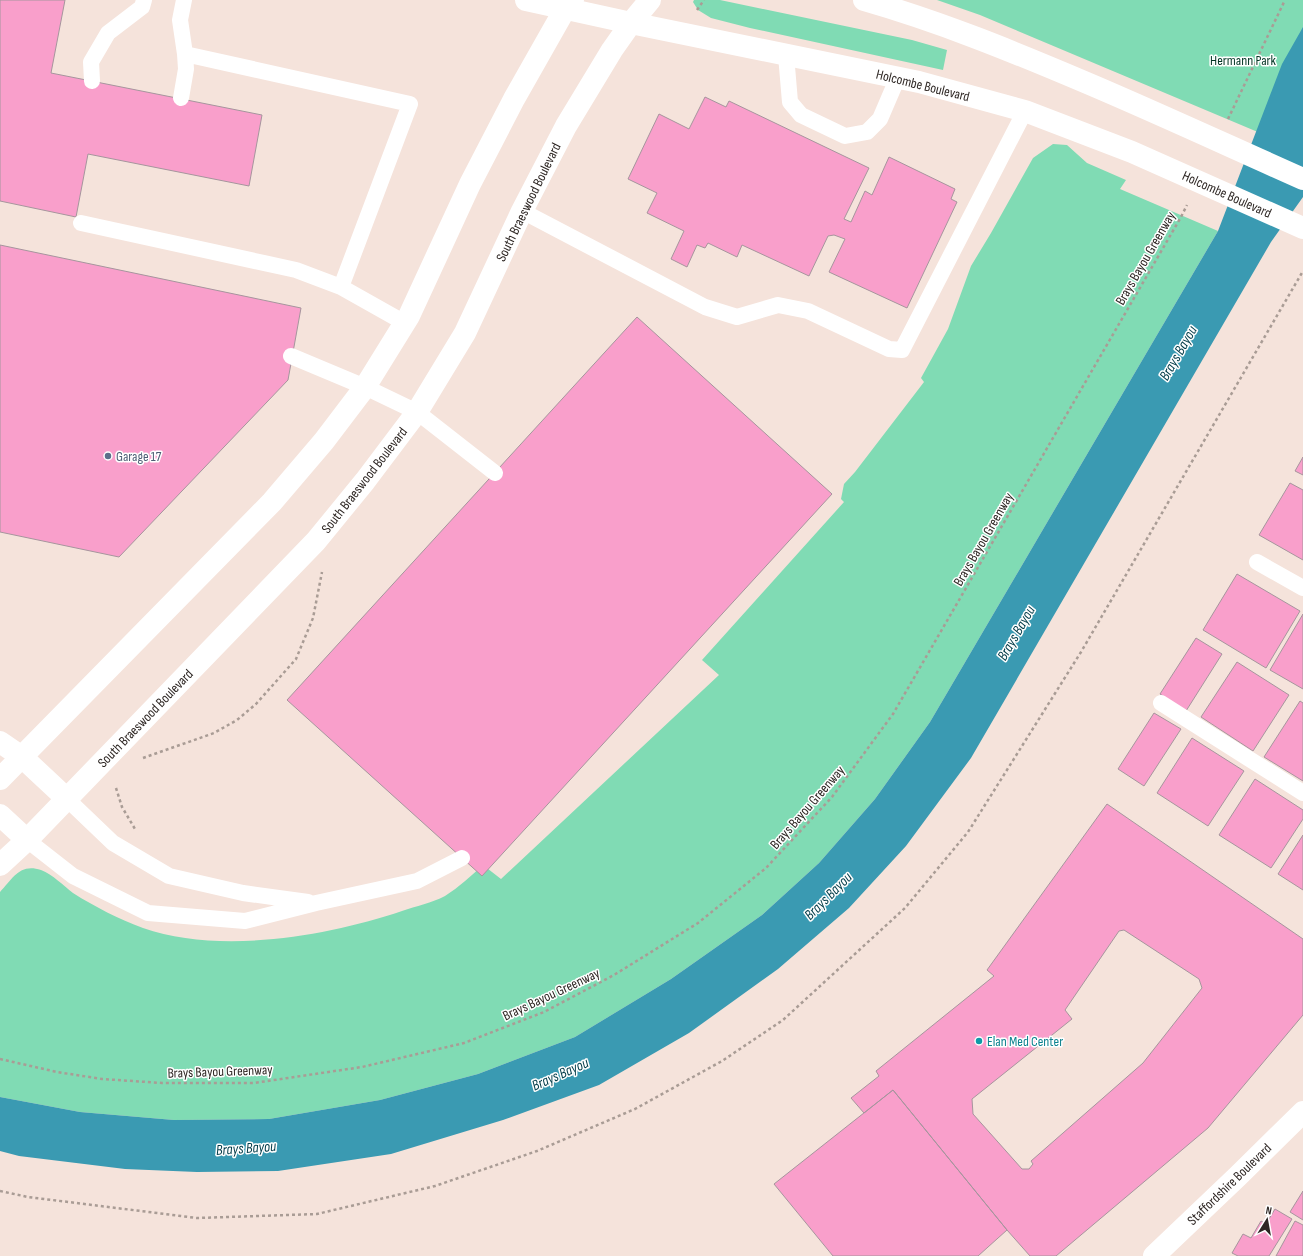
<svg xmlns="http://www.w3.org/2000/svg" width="1303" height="1256" font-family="'Sofia Sans Condensed',sans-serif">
	<rect width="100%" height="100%" fill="#f5e3db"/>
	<path fill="#80dbb4" d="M 694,0 L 720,0 L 912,40 L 947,50 L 943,70 L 750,28 L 711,18 L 698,10 L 693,2 Z
		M 937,0 L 1303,0 L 1303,151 L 980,15 Z
		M 1053,144 L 1067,145 L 1087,163 L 1126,180 L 1120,189 L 1218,231 L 930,722 L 875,799 L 819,863 L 762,915 L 671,979 L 575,1037 L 478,1074 L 380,1100 L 269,1119 L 174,1120 L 80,1112 L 0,1097 L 0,892 C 13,878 20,863 41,870 C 53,875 63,885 73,893 C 95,907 119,919 143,928 C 220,955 328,936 402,911 C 416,906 432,903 445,896 C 459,887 471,876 483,865 L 501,879 L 719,675 L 702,660 L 844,502 L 841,499 L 844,484 L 855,472 L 924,382 L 921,378 L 948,329 L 971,266 L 991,233 L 1033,158 Z"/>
	<path fill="#3a9ab2" d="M 1303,27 L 1303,197 L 1271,242 L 971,758 L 906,846 L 849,908 L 778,969 L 689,1033 L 599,1085 L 503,1120 L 391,1154 L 278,1171 L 197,1172 L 125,1169 L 19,1156 L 0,1151 L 0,1097 L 80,1112 L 174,1120 L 269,1119 L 380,1100 L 478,1074 L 575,1037 L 671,979 L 762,915 L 819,863 L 875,799 L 930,722 L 1218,231 L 1282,64 Z"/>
	<path fill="#f99fcb" stroke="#a6959d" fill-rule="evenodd" d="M 0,0 L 65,0 L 51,73 L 262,115 L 249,186 L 88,154 L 76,217 L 0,201 Z
		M 705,97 L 726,107 L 729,101 L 869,168 L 844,219 L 851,222 L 865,191 L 872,195 L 889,157 L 955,189 L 951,199 L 957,202 L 907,308 L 829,272 L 845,239 L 834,235 L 828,236 L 809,276 L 742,245 L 737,257 L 708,243 L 705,248 L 697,245 L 687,267 L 671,259 L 684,231 L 647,213 L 657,193 L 628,179 L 659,114 L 689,129 Z
		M 0,245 L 301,308 L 288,380 L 119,557 L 0,532 Z
		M 637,317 L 832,494 L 482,876 L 287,700 Z
		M 1303,457 L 1303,475 L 1295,471 Z
		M 1290,483 L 1303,490 L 1303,560 L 1259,535 Z
		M 1237,574 L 1300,611 L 1266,668 L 1203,630 Z
		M 1303,614 L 1303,689 L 1270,670 Z
		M 1196,638 L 1222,654 L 1186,711 L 1160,694 Z
		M 1237,662 L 1289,695 L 1253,751 L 1201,717 Z
		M 1300,701 L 1303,703 L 1303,781 L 1264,757 Z
		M 1154,713 L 1181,729 L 1144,786 L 1118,769 Z
		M 1192,738 L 1244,771 L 1208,826 L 1157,793 Z
		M 1255,779 L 1303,810 L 1303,819 L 1271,868 L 1219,835 Z
		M 1107,804 L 1303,939 L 1303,1015 L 1208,1128 L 1056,1256 L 1030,1256 L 1007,1230 L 893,1090 L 864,1113 L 851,1098 L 879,1076 L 876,1071 L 994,976 L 987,970 ZM 1124,930 L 1199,979 L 1202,988 L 1143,1063 L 1031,1161 L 1033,1164 L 1029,1169 L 1022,1169 L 973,1114 L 972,1099 L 1072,1019 L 1065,1010 L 1119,931 Z
		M 1303,835 L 1303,890 L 1278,874 Z
		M 893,1090 L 1007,1230 L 978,1256 L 833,1256 L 774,1184 Z
		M 1303,1191 L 1303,1220 L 1290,1212 Z
		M 1275,1209 L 1292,1219 L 1269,1256 L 1238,1256 L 1232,1253 L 1243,1234 L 1251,1238 L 1261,1221 L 1266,1224 Z
		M 1295,1221 L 1303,1225 L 1303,1256 L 1276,1256 Z"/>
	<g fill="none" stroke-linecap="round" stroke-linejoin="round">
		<path stroke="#a99c95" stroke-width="2.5" stroke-dasharray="3 3" stroke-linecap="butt" d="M 697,10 L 704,0
			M 1228,119 L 1285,0
			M 143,758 L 214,733 L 237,720 L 256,704 L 296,659 L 313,618 L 322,572
			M 116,788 L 122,807 L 135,829
			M 0,1059 L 57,1072 L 102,1079 L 162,1083 L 254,1083 L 362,1067 L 464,1043 L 544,1012 L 614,975 L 698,923 L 766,868 L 832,797 L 893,714 L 1181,217 L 1187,205
			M 0,1191 L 28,1197 L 197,1218 L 317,1214 L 435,1186 L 537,1151 L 635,1109 L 722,1061 L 783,1020 L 905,908 L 968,832 L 1081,652 L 1303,271"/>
		<path stroke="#fff" stroke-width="16" d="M 185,54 L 410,104 L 341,287 L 405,323
			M 786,55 L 790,102 L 801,115 L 845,136 L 867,132 L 880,119 L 898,77
			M 92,81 L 91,62 L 108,33 L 142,7 L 144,0
			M 181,98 L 186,69 L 185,54 L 180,20 L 184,0
			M 522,211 L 705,307 L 737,317 L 778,305 L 808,311 L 889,349 L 902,350 L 1025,111
			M 81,223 L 296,270 L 341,287
			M 291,356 L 365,387 L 417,412 L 495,473
			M 1257,562 L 1303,588
			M 1161,703 L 1303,793
			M 67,799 L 113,843 L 169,876 L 243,893 L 308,902
			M 27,840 L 73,876 L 148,913 L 245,921 L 316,903 L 417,881 L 462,858"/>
		<path stroke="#fff" stroke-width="22" d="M 1154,1256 L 1238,1176 L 1303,1112"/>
		<path stroke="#fff" stroke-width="22" d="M 0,742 L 22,757 L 67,799
			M 0,815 L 27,840"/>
		<path stroke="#fff" stroke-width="22" d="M 0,779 L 272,502 L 324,441 L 365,387 L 409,316 L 470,184 L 514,99 L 565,9 L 573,0
			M 0,865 L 27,840 L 316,541 L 365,481 L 417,412 L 465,333 L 522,211 L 566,126 L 612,50 L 631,23 L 650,0"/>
		<path stroke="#fff" stroke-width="22" d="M 526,0 L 631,23 L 919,82 L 1025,111 L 1132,152 L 1303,228
			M 864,0 C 941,22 1014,52 1087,83 C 1160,114 1231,147 1303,179"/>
	</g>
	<circle fill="#5c6f8a" stroke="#fff" stroke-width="1.5" cx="108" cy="456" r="4"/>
	<circle fill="#0f9aa8" stroke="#fff" stroke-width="1.5" cx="979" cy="1041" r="4"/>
	<g text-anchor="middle" stroke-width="3" stroke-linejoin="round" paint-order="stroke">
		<g font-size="14" fill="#033524" stroke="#fff">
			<text x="1243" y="65">Hermann Park</text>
		</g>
		<g font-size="14" fill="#2d2623" stroke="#fff">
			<text transform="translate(923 85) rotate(14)" y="5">Holcombe Boulevard</text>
			<text transform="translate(1227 194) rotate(24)" y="5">Holcombe Boulevard</text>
			<text transform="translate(528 202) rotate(-64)" y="5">South Braeswood Boulevard</text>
			<text transform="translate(1145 258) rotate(-60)" y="5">Brays Bayou Greenway</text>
			<text transform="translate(364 480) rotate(-52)" y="5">South Braeswood Boulevard</text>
			<text transform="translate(983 539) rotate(-60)" y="5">Brays Bayou Greenway</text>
			<text transform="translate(145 718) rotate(-46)" y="5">South Braeswood Boulevard</text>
			<text transform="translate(807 807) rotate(-49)" y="5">Brays Bayou Greenway</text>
			<text transform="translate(551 994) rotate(-25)" y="5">Brays Bayou Greenway</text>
			<text transform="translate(220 1071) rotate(-2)" y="5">Brays Bayou Greenway</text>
			<text transform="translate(1229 1184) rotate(-44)" y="5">Staffordshire Boulevard</text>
		</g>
		<g font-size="14" fill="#4e5e75" stroke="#fff" text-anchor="start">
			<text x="116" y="461">Garage 17</text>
		</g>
		<g font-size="14" fill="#0d838f" stroke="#fff" text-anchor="start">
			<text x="987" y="1046">Elan Med Center</text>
		</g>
		<g font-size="15" font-style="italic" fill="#003b48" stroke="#fff">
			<text transform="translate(1178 353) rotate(-60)" y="5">Brays Bayou</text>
			<text transform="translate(1016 633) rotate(-60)" y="5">Brays Bayou</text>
			<text transform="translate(828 896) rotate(-45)" y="5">Brays Bayou</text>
			<text transform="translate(560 1074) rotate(-24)" y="5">Brays Bayou</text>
			<text transform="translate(246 1148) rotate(-4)" y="5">Brays Bayou</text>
		</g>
	</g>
	<g transform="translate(1267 1220) rotate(11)" stroke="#ffffff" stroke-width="3" paint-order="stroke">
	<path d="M0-3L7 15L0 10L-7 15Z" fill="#2d2623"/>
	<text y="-6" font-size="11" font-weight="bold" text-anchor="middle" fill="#2d2623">N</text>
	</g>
</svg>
